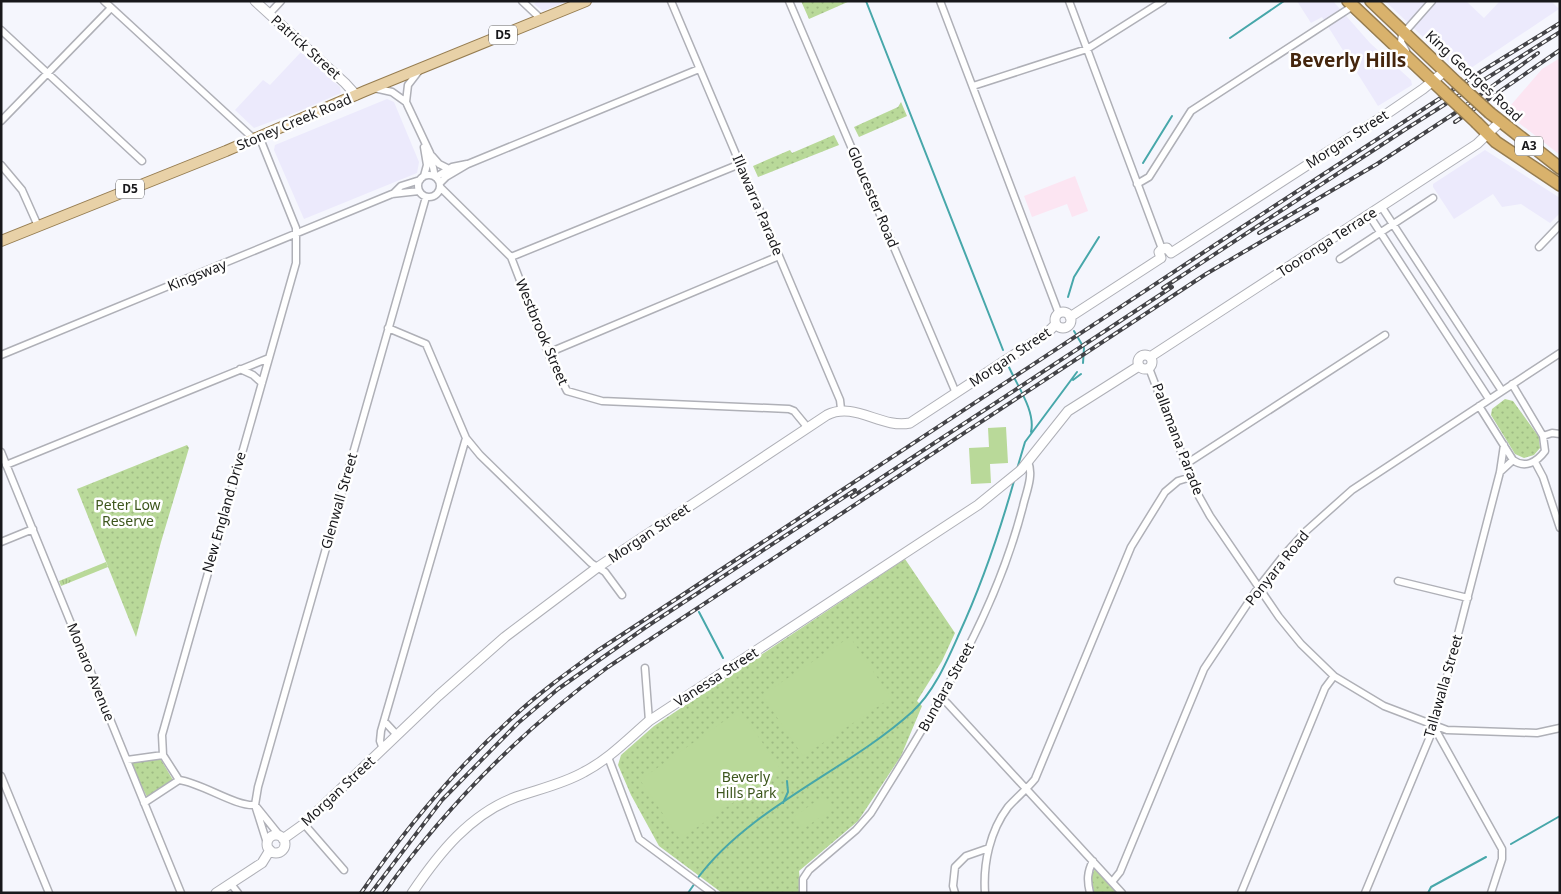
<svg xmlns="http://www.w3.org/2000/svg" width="1561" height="894" font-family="'Noto Sans',sans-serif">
	<defs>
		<pattern id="grass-tufts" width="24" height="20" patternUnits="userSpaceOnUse" patternTransform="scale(1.25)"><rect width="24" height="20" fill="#b9d999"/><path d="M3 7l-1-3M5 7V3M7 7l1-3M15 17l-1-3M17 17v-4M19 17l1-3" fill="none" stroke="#9eba83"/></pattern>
		<pattern id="park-dots" width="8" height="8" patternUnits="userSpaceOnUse" patternTransform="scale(1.25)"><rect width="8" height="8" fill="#b9d999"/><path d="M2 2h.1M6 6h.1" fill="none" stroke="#9eba83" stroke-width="1.8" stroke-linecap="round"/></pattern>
	</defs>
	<rect width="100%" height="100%" fill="#f5f6fd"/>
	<path fill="#eceafc" d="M 537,1 L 568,1 L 543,11 L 534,4 Z
		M 1297,1 L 1333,1 L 1370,43 L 1411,80 L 1412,85 L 1378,106 L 1322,17 L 1311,23 Z
		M 1385,1 L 1466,1 L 1484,18 L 1500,1 L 1551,1 L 1559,9 L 1462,74 Z
		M 301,52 L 340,87 L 341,93 L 297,112 L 254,128 L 235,110 L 263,80 L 270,85 Z
		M 387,99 L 394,102 L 419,162 L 417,173 L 304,219 L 274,150 L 275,145 Z
		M 1485,150 L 1560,198 L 1560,213 L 1550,223 L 1521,204 L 1502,207 L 1493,194 L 1454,219 L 1433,187 L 1433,184 Z"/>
	<path fill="#fce5f2" d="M 1560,58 L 1560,155 L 1505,112 L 1542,69 Z
		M 1075,176 L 1088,211 L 1072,217 L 1067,204 L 1032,217 L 1024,196 Z"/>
	<path fill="url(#grass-tufts)" d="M 106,562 L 108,567 L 61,586 L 59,581 Z"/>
	<path fill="url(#park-dots)" d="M 801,1 L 850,1 L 809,19 Z
		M 901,102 L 907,116 L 859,137 L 854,127 L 898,107 Z
		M 834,135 L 839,145 L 758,177 L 753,166 L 790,150 L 792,153 Z
		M 1505,399 L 1513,401 L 1539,437 L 1540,448 L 1534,455 L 1524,458 L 1515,454 L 1491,415 L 1492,409 Z
		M 187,445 L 189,448 L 161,542 L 136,637 L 77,489 Z
		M 905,559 L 955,633 L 942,661 L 917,701 L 922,706 L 901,756 L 858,821 L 799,871 L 801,893 L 722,893 L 659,846 L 631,795 L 618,765 L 621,755 L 654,726 Z
		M 160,758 L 173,780 L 147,797 L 130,763 Z
		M 1095,869 L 1117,893 L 1094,893 L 1091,876 Z"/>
	<path fill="#b9d999" d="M 1006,427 L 1008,463 L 990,464 L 991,483 L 971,484 L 969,448 L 989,447 L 988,428 Z
		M 850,637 L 891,698 L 803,756 L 762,695 Z
		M 740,710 L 781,770 L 680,839 L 640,780 Z
		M 823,796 L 832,809 L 803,829 L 794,817 Z"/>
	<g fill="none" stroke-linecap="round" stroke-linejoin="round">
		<path stroke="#47a7aa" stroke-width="2" d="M 866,1 L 1003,350
			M 1230,38 L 1284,1
			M 1143,163 L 1172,116
			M 1068,297 L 1074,277 L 1099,237
			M 1074,331 L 1084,348 L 1083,363
			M 1008,365 C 1016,384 1036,411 1031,432
			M 1073,380 L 1081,374
			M 1017,469 L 1025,442 L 1077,372
			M 699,612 L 723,658
			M 783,803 L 788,792 L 787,781
			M 1511,844 L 1560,816
			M 697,879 C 749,808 848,770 912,712 C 934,692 947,661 959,634 C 982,584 999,534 1014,481
			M 688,893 L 695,883
			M 1428,893 L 1431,887 L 1486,857"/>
		<defs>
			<path id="street" d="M 104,1 L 254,139
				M 522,1 L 541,19
				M 671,1 L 840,400 L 841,409
				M 789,1 L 956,393
				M 940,1 L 1059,314
				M 1069,1 L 1162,249
				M 269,14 L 281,1
				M 1,30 L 142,161
				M 1406,51 L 1401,42 L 1402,35 L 1432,1
				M 973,86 L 1087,49 L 1163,1
				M 374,88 L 392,92 L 406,102 L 430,153 L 435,177
				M 406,102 L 408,85 L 418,72
				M 1,121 L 111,8
				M 424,147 L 427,165 L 424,176
				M 432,156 L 439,164 L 449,169
				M 1,165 L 22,190 L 38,226
				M418 186a11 11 0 1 1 22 0a11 11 0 1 1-22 0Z
				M 436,177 L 452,167 L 467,164
				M 440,183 L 446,177 L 468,164 L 699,69
				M 1137,184 L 1149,177 L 1191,111 L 1353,6
				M 440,187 L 511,257 L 548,353 L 567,391 L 602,401 L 789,409 L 794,411 L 808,428
				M 393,194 L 401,186 L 420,180
				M 1381,206 L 1502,391
				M 1369,215 L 1489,399
				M 1539,247 L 1560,225
				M 511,257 L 740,164
				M 1340,259 L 1433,198
				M 388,328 L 426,344 L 466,438 L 480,455 L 591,563 L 605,572 L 622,595
				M 548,353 L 779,256
				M 1,355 L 392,194 L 419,191
				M 1149,368 L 1196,491 L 1210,516 L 1279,617 L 1301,644 L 1334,676 L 1384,706 L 1447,730 L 1537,733 L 1560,728
				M 240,369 L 253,375 L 262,383
				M 1479,406 L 1513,460 C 1525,469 1537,462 1545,451 L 1543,436 L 1512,384
				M 1543,436 L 1552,433 L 1560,434
				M 1,452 L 181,893
				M 1535,462 L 1543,477 L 1560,528
				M 1186,464 L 1385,335
				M 6,465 L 269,358
				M 1500,472 L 1513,460
				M 1,542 L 33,529
				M 1398,581 L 1468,598
				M 645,668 L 649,721
				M 942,699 L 947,703 L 1122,893
				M 384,721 L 397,735
				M 1434,727 L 1502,849 L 1502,859 L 1491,893
				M 383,749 L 380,741 L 381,731 L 466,438
				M 608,757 L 639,839 L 712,893
				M 127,760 L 163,755
				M 1,776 L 49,893
				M 179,780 L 163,755 L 162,735 L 296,263 L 296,228 L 259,136
				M 144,803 L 179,780 C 202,783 236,807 255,805 L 280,836
				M 304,824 L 344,870
				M 267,843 L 255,805 L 258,787 L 426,197
				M 1112,882 L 1120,872 L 1204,669 L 1258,588 L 1284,555 L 1305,532 L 1352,490 L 1560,353
				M 231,884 L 238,893
				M 803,893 L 803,879 L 809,870 L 856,830 L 871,813 C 932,714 994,620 1023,506 C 1026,493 1034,475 1028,462
				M 955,893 L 953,886 L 955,867 L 966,856 L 989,848
				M 985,893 C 983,863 990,831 1008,807 C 1017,797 1027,789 1035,779 L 1131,547 L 1165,492 L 1178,481 L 1191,477
				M 1090,893 C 1087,881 1087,872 1093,861
				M 1241,893 L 1325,688 L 1334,676
				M 1365,893 L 1434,727 L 1500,472 L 1504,445"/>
			<path id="secondary" d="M 255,1 L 345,83 L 356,95
				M 1171,253 L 1388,113 L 1423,89 L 1445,71
				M 1161,258 L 1159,252 L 1162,249 L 1167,248 L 1171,253
				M1055 320a8 8 0 1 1 16 0a8 8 0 1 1-16 0Z
				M 1070,317 L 1161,258
				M1138 362a7 7 0 1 1 14 0a7 7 0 1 1-14 0Z
				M 1150,357 L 1477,144 L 1500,122
				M267 844a9 9 0 1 1 18 0a9 9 0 1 1-18 0Z
				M 283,839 L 304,824 L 438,696 L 505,637 L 598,567 L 827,415 C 855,401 881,429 910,423 L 1047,333 L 1056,324
				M 216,893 L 262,863 L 270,850
				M 412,893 C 439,853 470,814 516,797 C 539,789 563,784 584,772 C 609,759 628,739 649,721 L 978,505 L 1021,470 L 1068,411 L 1139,366"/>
			<path id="primary" d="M 1,241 L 226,151 L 365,91 L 586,1"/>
			<path id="highway" d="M 1348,1 L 1443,91
				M 1371,1 L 1456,82
				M 1490,113 L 1560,168
				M 1477,123 L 1496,142 L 1560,185"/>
		</defs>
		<use href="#street" stroke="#afb0b7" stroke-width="9"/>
		<use href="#secondary" stroke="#afb0b7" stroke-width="11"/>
		<use href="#primary" stroke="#957c50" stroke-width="12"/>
		<use href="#highway" stroke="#957c50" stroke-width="14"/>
		<use href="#street" stroke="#fff" stroke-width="6"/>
		<use href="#secondary" stroke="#fff" stroke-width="9"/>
		<use href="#primary" stroke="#e8d1a7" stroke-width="10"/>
		<use href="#highway" stroke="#d9b26c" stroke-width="11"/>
		<defs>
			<path id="rail" d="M 1455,122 L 1560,50
				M 1259,233 L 1377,164 L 1455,113 L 1538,53
				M 1163,288 L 1409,127 L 1560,32
				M 852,497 L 1172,287
				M 361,893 C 405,829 455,769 513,717 C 539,693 568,672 597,651 L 1233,233 L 1485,69 L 1560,23
				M 371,893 L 442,800 L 518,723 L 558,689 L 646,627 L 855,490
				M 384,893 C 447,805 521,731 608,667 L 1206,274 L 1317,209"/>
		</defs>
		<use href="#rail" stroke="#434347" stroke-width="4"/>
		<use href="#rail" stroke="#fff" stroke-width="2" stroke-dasharray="5.5" stroke-linecap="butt"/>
		<defs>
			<path id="highway-bridge" d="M 1456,82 L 1490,113
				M 1443,91 L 1477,123"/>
		</defs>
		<use href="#highway-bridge" stroke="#957c50" stroke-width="14" stroke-linecap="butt"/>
		<use href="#highway-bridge" stroke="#d9b26c" stroke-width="11"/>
	</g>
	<g text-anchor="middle" stroke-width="5" stroke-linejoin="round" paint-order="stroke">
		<g fill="#fff" stroke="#5d5d5f" stroke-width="1">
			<rect x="489" y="25.5" width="28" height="19" rx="4"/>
			<rect x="1515" y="136.5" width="28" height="19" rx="4"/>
			<rect x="116" y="179.5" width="28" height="19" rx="4"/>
		</g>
		<g font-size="12" font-weight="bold" fill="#18181b">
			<text x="503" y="39">D5</text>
			<text x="1529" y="150">A3</text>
			<text x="130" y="193">D5</text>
		</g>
		<g font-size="14" fill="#18181b" stroke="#fff">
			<text transform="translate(306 47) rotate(42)" y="5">Patrick Street</text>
			<text transform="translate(1474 76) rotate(43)" y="5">King Georges Road</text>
			<text transform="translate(294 122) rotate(-23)" y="5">Stoney Creek Road</text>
			<text transform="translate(1347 139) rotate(-33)" y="5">Morgan Street</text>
			<text transform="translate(873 197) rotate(67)" y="5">Gloucester Road</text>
			<text transform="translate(758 205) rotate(67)" y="5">Illawarra Parade</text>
			<text transform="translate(1327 242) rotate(-33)" y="5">Tooronga Terrace</text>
			<text transform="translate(197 275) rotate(-22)" y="5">Kingsway</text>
			<text transform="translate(542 332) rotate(67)" y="5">Westbrook Street</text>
			<text transform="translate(1010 357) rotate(-34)" y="5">Morgan Street</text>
			<text transform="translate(1178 439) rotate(69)" y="5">Pallamana Parade</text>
			<text transform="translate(339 501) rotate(-74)" y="5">Glenwall Street</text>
			<text transform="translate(224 512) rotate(-74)" y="5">New England Drive</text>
			<text transform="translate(649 533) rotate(-34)" y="5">Morgan Street</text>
			<text transform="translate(1277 568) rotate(-51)" y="5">Ponyara Road</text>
			<text transform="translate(91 672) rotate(68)" y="5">Monaro Avenue</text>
			<text transform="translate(716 677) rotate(-33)" y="5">Vanessa Street</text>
			<text transform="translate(1443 686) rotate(-74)" y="5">Tallawalla Street</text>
			<text transform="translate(946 687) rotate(-61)" y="5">Bundara Street</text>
			<text transform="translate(338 791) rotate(-43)" y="5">Morgan Street</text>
		</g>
		<g font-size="14" fill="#3d561d" stroke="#fff">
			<text x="128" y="510">Peter Low<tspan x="128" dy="16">Reserve</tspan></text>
			<text x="746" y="782">Beverly<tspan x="746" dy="16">Hills Park</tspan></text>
		</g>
		<g font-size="19" font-weight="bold" fill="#45260d" stroke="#fff">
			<text x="1348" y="67">Beverly Hills</text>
		</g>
	</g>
	<rect width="1561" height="894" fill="none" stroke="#18181b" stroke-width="5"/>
</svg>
